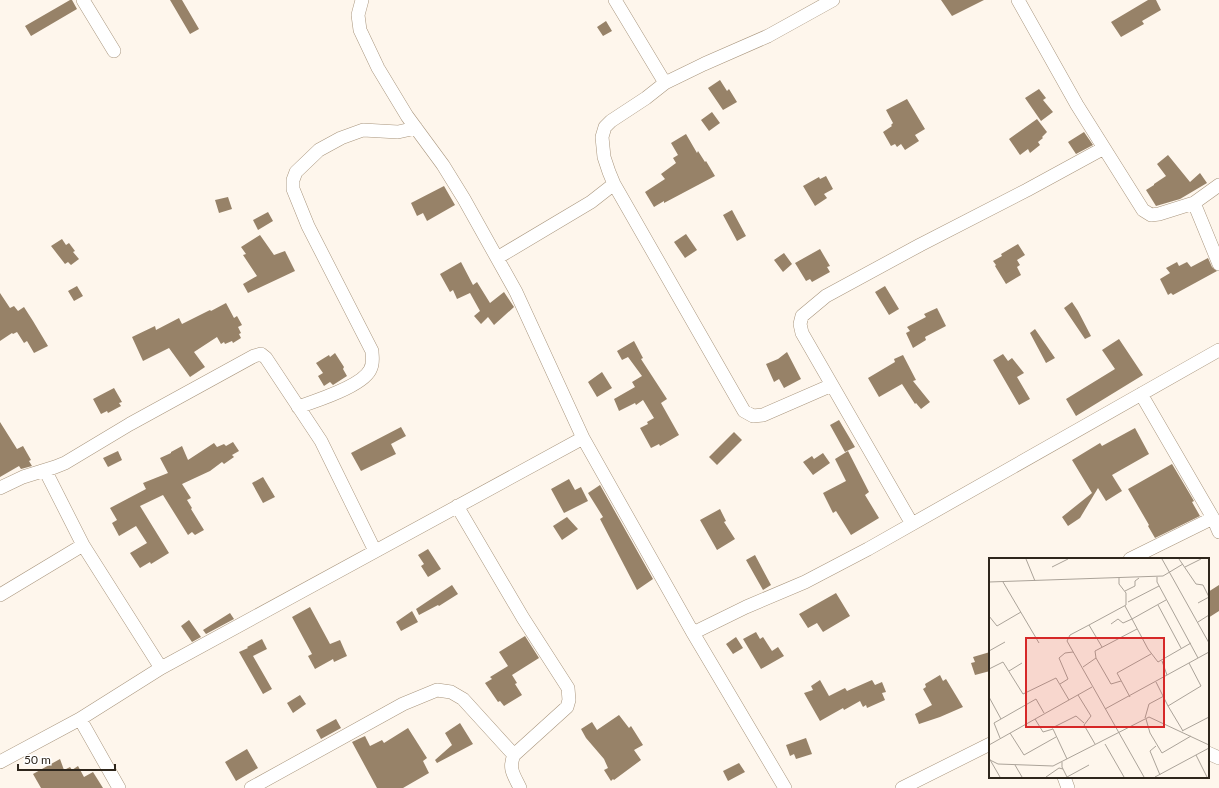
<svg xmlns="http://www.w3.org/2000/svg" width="1219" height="788" font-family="Lato,sans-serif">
	<rect width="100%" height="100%" fill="#fef6ec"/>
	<path fill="#978268" d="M 70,0 L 72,0 L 77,9 L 31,36 L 25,26 Z
		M 170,0 L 182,0 L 199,29 L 190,34 Z
		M 941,0 L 984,0 L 952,16 Z
		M 1148,0 L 1156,0 L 1161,10 L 1142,21 L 1144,24 L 1121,37 L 1111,22 Z
		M 606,21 L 612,31 L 603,36 L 597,27 Z
		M 720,80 L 727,91 L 729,89 L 737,102 L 723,110 L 708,88 Z
		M 1039,89 L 1046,98 L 1043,100 L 1053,112 L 1041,121 L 1025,98 Z
		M 907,99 L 925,129 L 915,135 L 919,141 L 905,150 L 901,144 L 897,147 L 895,144 L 891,146 L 883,132 L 892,126 L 891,125 L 893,123 L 886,110 Z
		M 712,112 L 720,123 L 709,131 L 701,120 Z
		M 1037,119 L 1047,132 L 1042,137 L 1043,138 L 1038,142 L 1040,145 L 1030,153 L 1028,149 L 1020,155 L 1009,139 Z
		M 1084,132 L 1093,145 L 1076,154 L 1068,142 Z
		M 686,134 L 697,153 L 698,151 L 705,162 L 706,161 L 715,176 L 664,203 L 664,201 L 654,207 L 645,192 L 665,179 L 661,174 L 676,163 L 673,158 L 678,155 L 671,143 Z
		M 1168,155 L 1190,182 L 1200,173 L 1207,183 L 1180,199 L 1156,206 L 1146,190 L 1154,185 L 1154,184 L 1166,176 L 1157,164 Z
		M 826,176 L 833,189 L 824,194 L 827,198 L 815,206 L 803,186 L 819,177 L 820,179 Z
		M 444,186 L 455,205 L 427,221 L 423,213 L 417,216 L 411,203 Z
		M 228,197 L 232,209 L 219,213 L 215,200 Z
		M 732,210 L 746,236 L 737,241 L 723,215 Z
		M 268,212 L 273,221 L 258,230 L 253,220 Z
		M 686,234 L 697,250 L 685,258 L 674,242 Z
		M 260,235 L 274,255 L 285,251 L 295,271 L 248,293 L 243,284 L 257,276 L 243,255 L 246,254 L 241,247 Z
		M 62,239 L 66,245 L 69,243 L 75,251 L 73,252 L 79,259 L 71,265 L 68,262 L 65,264 L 51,246 Z
		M 1018,244 L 1025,255 L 1017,260 L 1020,265 L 1017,267 L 1021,275 L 1006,284 L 995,266 L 996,265 L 993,261 L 1002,256 L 1001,254 Z
		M 820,249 L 830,266 L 827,267 L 830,272 L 812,282 L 810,279 L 806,281 L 795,263 Z
		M 784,253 L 792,264 L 783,272 L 774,260 Z
		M 1208,258 L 1212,267 L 1217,271 L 1173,295 L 1171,293 L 1168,295 L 1160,279 L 1170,273 L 1166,268 L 1177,262 L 1179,266 L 1187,262 L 1191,267 Z
		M 461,262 L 473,285 L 477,282 L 490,303 L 504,292 L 514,307 L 494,325 L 488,317 L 481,324 L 474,316 L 480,311 L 470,293 L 457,299 L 453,290 L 450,292 L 440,274 Z
		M 77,286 L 83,296 L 74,301 L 68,291 Z
		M 885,286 L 899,309 L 889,315 L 875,292 Z
		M 0,293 L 10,308 L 14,306 L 18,311 L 24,307 L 33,321 L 48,346 L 34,353 L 27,341 L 24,343 L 17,332 L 13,334 L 12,333 L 0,341 Z
		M 1072,302 L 1078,311 L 1091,336 L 1085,339 L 1064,308 Z
		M 226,303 L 234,318 L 237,316 L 242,325 L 238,327 L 241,333 L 239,334 L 241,338 L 233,343 L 232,341 L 225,344 L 224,342 L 221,344 L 217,337 L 194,352 L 205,367 L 190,377 L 169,348 L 143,361 L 132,337 L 155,326 L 156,330 L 179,318 L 182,324 L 210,310 L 211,311 Z
		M 937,308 L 946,326 L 925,337 L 926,340 L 913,348 L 906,333 L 910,331 L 907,327 L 926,317 L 924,314 Z
		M 1035,329 L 1055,358 L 1046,363 L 1030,333 Z
		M 1119,339 L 1143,375 L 1076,416 L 1066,399 L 1115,369 L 1102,350 Z
		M 634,341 L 643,358 L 641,359 L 667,399 L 661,403 L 679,435 L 660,446 L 659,444 L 651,448 L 640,428 L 648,424 L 647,422 L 654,418 L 643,400 L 636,405 L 635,403 L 619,411 L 614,399 L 635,387 L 632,382 L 642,376 L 628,357 L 622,360 L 617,351 Z
		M 787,352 L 801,379 L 784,388 L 779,379 L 774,382 L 766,364 L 778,359 Z
		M 335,353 L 344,367 L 343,369 L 347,376 L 333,385 L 330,382 L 324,386 L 318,376 L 323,373 L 316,363 L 329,355 L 330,357 Z
		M 1003,354 L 1008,361 L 1012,358 L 1024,373 L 1017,377 L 1030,399 L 1019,405 L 993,360 Z
		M 903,355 L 916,380 L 913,381 L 930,402 L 921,409 L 916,403 L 915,404 L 902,384 L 879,397 L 868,378 L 895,362 L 894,359 Z
		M 602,372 L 612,388 L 597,397 L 588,382 Z
		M 114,388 L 122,402 L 119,403 L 121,406 L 108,413 L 107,411 L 101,414 L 93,399 Z
		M 839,420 L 855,447 L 845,452 L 830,425 Z
		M 0,422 L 17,449 L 23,446 L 31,460 L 29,461 L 32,466 L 21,469 L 19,466 L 0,477 Z
		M 401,427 L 406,436 L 391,444 L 396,454 L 361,471 L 351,453 Z
		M 1135,428 L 1149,454 L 1112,475 L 1122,491 L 1106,501 L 1098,488 L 1080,518 L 1068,526 L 1062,517 L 1092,493 L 1072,460 L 1100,443 L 1102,446 Z
		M 734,432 L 742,440 L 717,465 L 709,457 Z
		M 233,442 L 239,451 L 232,455 L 234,457 L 224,464 L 222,462 L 210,471 L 182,484 L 191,498 L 187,500 L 192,508 L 191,509 L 204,530 L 195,535 L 192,532 L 188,535 L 163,495 L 140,506 L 169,553 L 151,564 L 150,562 L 140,568 L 130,553 L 147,543 L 136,526 L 119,536 L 112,523 L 117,520 L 110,508 L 146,489 L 143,483 L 168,473 L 160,458 L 171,453 L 171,452 L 182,446 L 188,460 L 214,443 L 217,447 L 224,444 L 226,446 Z
		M 118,451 L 122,460 L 108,467 L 103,458 Z
		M 848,451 L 869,492 L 865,495 L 879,518 L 851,535 L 836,511 L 833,513 L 823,493 L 846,481 L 835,459 Z
		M 823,453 L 830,463 L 813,475 L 803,462 L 812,456 L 814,459 Z
		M 1172,464 L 1194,501 L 1192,502 L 1200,516 L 1155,538 L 1148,526 L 1149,525 L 1128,489 Z
		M 263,477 L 275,497 L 263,503 L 252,483 Z
		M 569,479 L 575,490 L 581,487 L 588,501 L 564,513 L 551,489 Z
		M 600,485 L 653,579 L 637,590 L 600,519 L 603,517 L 588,493 Z
		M 720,509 L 726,521 L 724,522 L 735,539 L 717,550 L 700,520 Z
		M 567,517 L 578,529 L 562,540 L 553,526 Z
		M 428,549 L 441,569 L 428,577 L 421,566 L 424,564 L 418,555 Z
		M 755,555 L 771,585 L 763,590 L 746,560 Z
		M 452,585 L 458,594 L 439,606 L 438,605 L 419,615 L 416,609 Z
		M 1219,585 L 1219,611 L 1208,618 L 1208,592 Z
		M 836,593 L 850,616 L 823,632 L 817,623 L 808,628 L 799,614 Z
		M 310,607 L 330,644 L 340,640 L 347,656 L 334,662 L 333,659 L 315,669 L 308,656 L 312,654 L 292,617 Z
		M 412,611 L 418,622 L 401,631 L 396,622 Z
		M 230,613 L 234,619 L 206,634 L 203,630 Z
		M 189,620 L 201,637 L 192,642 L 181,626 Z
		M 756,632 L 760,639 L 763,637 L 772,651 L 778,647 L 784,656 L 761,669 L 743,639 Z
		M 525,636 L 539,658 L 512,675 L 517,683 L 515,684 L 522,695 L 504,706 L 500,701 L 498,702 L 485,683 L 492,679 L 490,677 L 508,666 L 499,652 Z
		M 736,637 L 743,648 L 733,654 L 726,644 Z
		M 262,639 L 267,649 L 253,656 L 272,689 L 263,694 L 239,652 L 248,648 L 247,647 Z
		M 990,652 L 990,671 L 975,675 L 971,663 L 975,662 L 973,657 Z
		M 940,675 L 943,681 L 946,679 L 963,707 L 940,717 L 919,724 L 915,714 L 932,705 L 923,689 L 926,687 L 925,684 Z
		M 820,680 L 829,696 L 845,688 L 847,691 L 872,680 L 875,685 L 882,682 L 886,692 L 882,693 L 885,700 L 867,708 L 866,705 L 863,707 L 860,701 L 844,710 L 843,708 L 820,721 L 804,693 L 813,690 L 811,686 Z
		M 300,695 L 306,704 L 293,713 L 287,703 Z
		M 619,715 L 629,728 L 631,726 L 643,745 L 634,750 L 641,760 L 614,780 L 613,779 L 611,781 L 604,770 L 608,768 L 604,759 L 586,738 L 581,729 L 592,722 L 597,730 Z
		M 336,719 L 341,728 L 321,739 L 316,730 Z
		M 460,723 L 473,744 L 437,763 L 435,760 L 452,745 L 445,733 Z
		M 408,728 L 427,758 L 423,761 L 429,773 L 403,788 L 377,788 L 352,742 L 365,736 L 370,746 L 382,740 L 384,743 Z
		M 806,738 L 812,754 L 796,759 L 794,754 L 790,756 L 786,745 Z
		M 247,749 L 258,768 L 236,781 L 225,762 Z
		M 60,759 L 64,770 L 70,767 L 72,770 L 78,766 L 84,777 L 93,772 L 103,788 L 41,788 L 33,774 Z
		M 739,763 L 745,772 L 728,781 L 723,771 Z"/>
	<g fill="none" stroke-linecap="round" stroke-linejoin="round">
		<defs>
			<path id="minor" d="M 83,0 L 114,51
				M 362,0 L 358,15 L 360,30 L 378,68 L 407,116 L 443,165 L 464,199 L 516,292 L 583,438 L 693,633 L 785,788
				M 615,0 L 665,83
				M 1018,0 L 1077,105 L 1143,210 L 1151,215 L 1159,214 L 1194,203 L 1219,185
				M 614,184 L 744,411 L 753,416 L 763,415 L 832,385
				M 1194,203 L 1219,264
				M 497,258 L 591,202 L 614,184 L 609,172 L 604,157 L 602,137 L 605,127 L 611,121 L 646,98 L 665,83 L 704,64 L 768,36 L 833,0
				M 1141,394 L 1213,518 L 1219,532
				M 298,407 C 316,401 362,386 370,370 C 374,363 372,357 372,351 L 308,226 L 293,189 L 293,180 L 296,172 L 319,150 L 341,138 L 363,130 L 398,132 L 416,128
				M 45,470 L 83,545
				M 0,488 L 23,477 L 55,467 L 65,463 L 130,424 L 254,356 L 261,354 L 266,358 L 321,441 L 375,551
				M 457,506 L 523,618 L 568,688 L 569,700 L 567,707 L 514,755 C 508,769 514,775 520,788
				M 912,524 L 802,333 L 800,324 L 802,316 L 826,296 L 920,245 L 1027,190 L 1104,148
				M 1130,559 L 1213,518
				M 0,595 L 83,545 L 161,668
				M 693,633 L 746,607 L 805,582 L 868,549 L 1219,350
				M 80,719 L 119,788
				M 1208,753 L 1219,758
				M 0,762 L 80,719 L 161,668 L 583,438
				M 1064,777 L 1068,788
				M 251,788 L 403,704 L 437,690 L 451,692 L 463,699 L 514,755
				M 902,788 L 990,744"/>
		</defs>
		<use href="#minor" stroke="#a9967e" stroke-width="14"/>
		<use href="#minor" stroke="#fff" stroke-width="13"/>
	</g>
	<g transform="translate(989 558)">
		<rect width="220" height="220" fill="#fef6ec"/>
		<path fill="none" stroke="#aba399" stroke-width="1" d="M 37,1 L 46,23M 173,1 L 220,85M 190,1 L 207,26 L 214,27 L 220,39M 63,9 L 79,1M 196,9 L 212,1M 168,19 L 168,24 L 209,100M 0,24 L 174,18 L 194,6M 14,24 L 50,85M 136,33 L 146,28 L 146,23 L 150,20M 177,42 L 143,61 L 159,91 L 169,104 L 202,85M 139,44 L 170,28M 209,45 L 220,39M 169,47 L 192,90M 0,58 L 8,68 L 32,54M 209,64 L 220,57M 122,66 L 129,61 L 134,65 L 143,61 L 136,48M 100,67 L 81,77 L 78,83 L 155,219M 113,89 L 100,67 L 137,47 L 137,35 L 130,26 L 130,20M 0,93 L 16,84M 107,100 L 122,126 L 132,123M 173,103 L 178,117M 94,109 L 107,100 L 106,93 L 148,71M 0,111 L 14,104 L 34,136 L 67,120 L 80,142M 20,113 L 33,105M 167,124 L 179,148M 71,126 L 79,121 L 70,100 L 76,95 L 84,94M 89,137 L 102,158 L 95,167 L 106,186M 0,139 L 12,161M 141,139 L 128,115 L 162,96M 116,151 L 220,94M 156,160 L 160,146 L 175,138M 46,161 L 54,174 L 64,171 L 78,201M 157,161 L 161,175 L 173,195 L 202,178M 63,170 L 87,158 L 95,165M 193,173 L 220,159M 194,173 L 179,148 L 212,128 L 200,105M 21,175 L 35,197 L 67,179M 11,180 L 5,165 L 47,141 L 55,155M 116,186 L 135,219M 0,187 L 103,129M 167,188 L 161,193 L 171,217M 207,197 L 218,219M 0,200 L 11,219M 1,202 L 9,206 L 64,208 L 160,159 L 220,187M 73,204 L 73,209 L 78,219M 26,207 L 33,219M 57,219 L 70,210 L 74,211M 78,219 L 100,207M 166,219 L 220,190"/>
		<path fill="#d62828" fill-opacity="0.15" stroke="#d62828" stroke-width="2" d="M 37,80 L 175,80 L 175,169 L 37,169 Z"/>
		<rect width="220" height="220" fill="none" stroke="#2e261c" stroke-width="2"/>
	</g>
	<path d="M18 764v6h97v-6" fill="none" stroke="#2e261c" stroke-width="2"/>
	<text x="24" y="764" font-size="12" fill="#2e261c" stroke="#ffffff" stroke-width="3" paint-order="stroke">50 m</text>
</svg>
